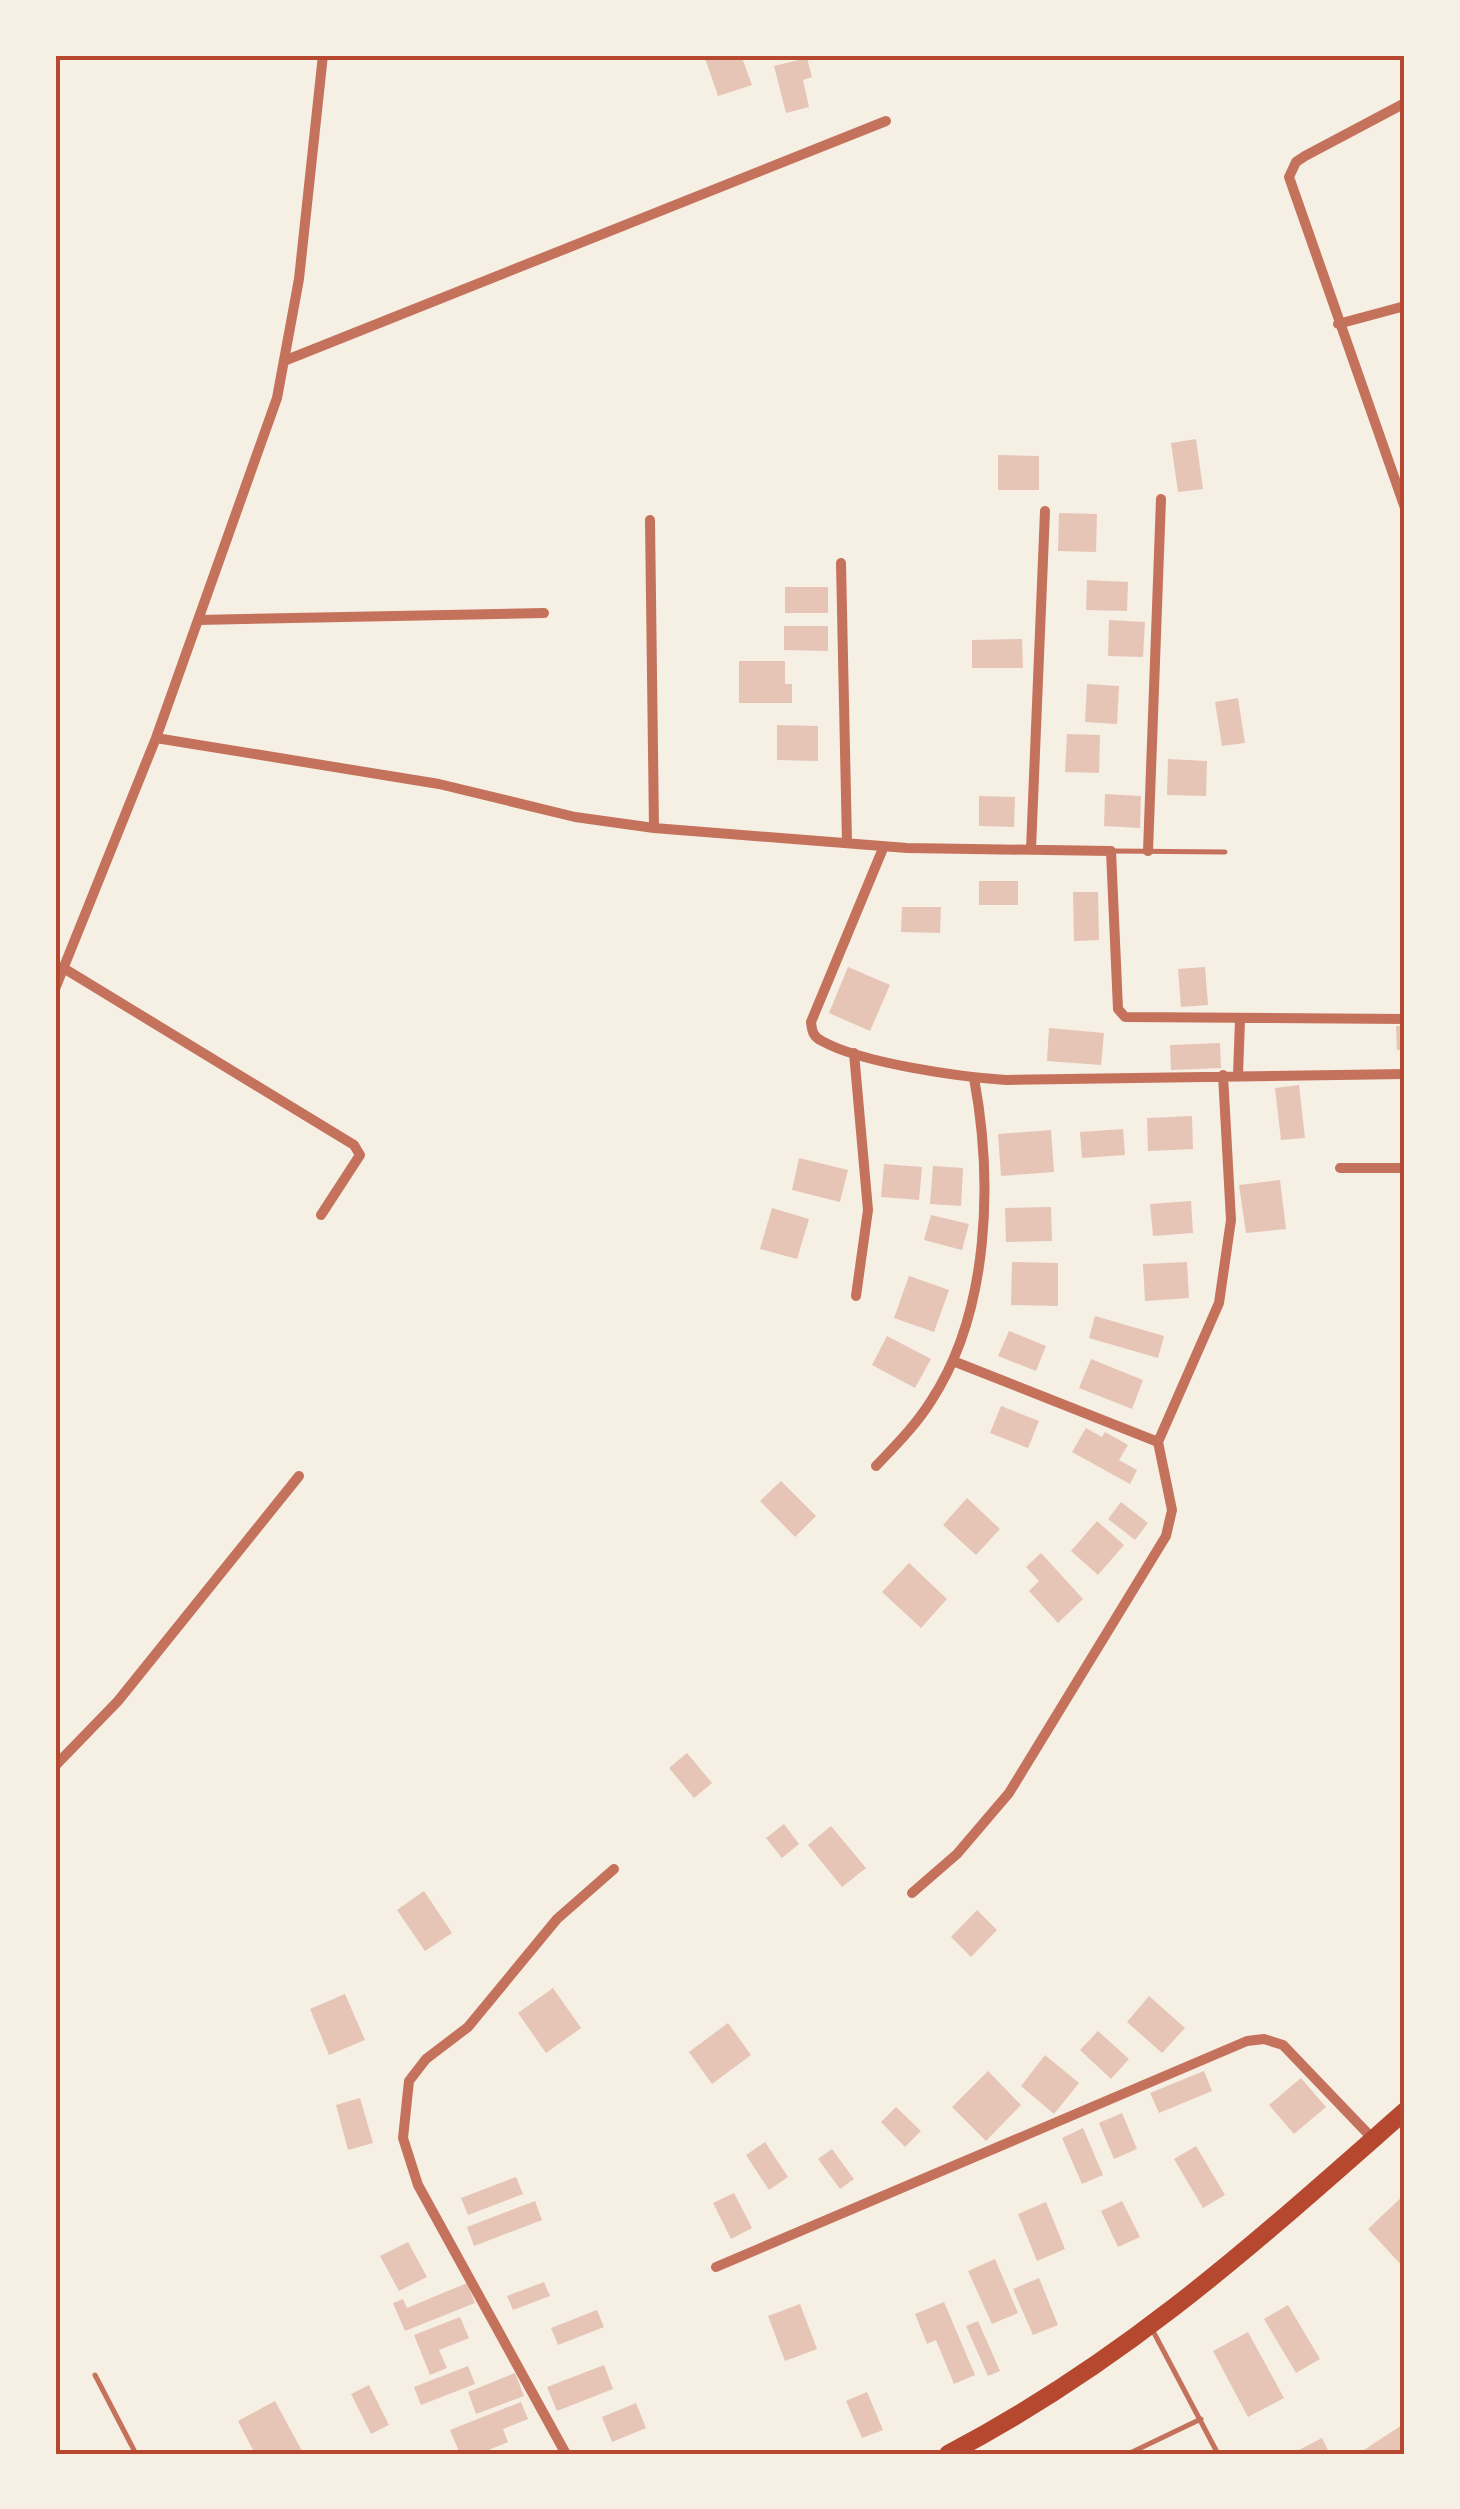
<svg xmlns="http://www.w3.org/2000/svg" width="1460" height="2509" font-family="'Varela Round',sans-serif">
	<rect width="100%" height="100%" fill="#f6efe4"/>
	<path fill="#e6c5b7" d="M 704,55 L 741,55 L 752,85 L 718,96 Z
		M 807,58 L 812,77 L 803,80 L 809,107 L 786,113 L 774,66 Z
		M 1196,439 L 1203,489 L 1178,492 L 1171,443 Z
		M 998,455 L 1039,456 L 1039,490 L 998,490 Z
		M 1059,513 L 1097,514 L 1096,552 L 1058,551 Z
		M 1087,580 L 1128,582 L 1127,611 L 1086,610 Z
		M 785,587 L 828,587 L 828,613 L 785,613 Z
		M 1109,620 L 1145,622 L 1143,657 L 1108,656 Z
		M 784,626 L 828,626 L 828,651 L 784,650 Z
		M 1022,639 L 1023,668 L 972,668 L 972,640 Z
		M 739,661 L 785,661 L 785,684 L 792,684 L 792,703 L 739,703 Z
		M 1087,684 L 1119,686 L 1117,724 L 1085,722 Z
		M 1238,698 L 1245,743 L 1222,746 L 1215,702 Z
		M 777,725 L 818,726 L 818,761 L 777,760 Z
		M 1067,734 L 1100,735 L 1099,773 L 1065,772 Z
		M 1168,759 L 1207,761 L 1206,796 L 1167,795 Z
		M 1105,794 L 1141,796 L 1140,828 L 1104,826 Z
		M 979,796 L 1015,797 L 1014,827 L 979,826 Z
		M 979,881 L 1018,881 L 1018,905 L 979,905 Z
		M 1073,892 L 1098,892 L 1099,940 L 1074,941 Z
		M 902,907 L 941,907 L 940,933 L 901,932 Z
		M 848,967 L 890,985 L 870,1031 L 829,1013 Z
		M 1205,967 L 1208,1005 L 1181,1007 L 1178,969 Z
		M 1396,1026 L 1405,1026 L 1405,1050 L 1397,1050 Z
		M 1049,1028 L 1104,1033 L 1101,1065 L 1047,1061 Z
		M 1220,1043 L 1221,1068 L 1171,1070 L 1170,1045 Z
		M 1299,1085 L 1305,1138 L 1281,1140 L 1275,1088 Z
		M 1192,1116 L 1193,1149 L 1148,1151 L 1147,1118 Z
		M 1123,1129 L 1125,1155 L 1082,1158 L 1080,1132 Z
		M 1051,1130 L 1054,1172 L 1001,1176 L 998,1134 Z
		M 799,1158 L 848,1170 L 840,1202 L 792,1190 Z
		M 884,1164 L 922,1167 L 919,1200 L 881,1197 Z
		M 933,1166 L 963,1168 L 961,1206 L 930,1204 Z
		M 1280,1180 L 1286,1229 L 1246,1233 L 1239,1185 Z
		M 1191,1201 L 1193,1233 L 1153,1236 L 1150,1204 Z
		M 1051,1207 L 1052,1241 L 1006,1242 L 1005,1208 Z
		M 772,1208 L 809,1219 L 797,1259 L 760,1249 Z
		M 931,1215 L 969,1224 L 962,1250 L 924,1240 Z
		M 1012,1262 L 1058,1263 L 1058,1306 L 1011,1305 Z
		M 1187,1262 L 1189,1298 L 1145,1301 L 1143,1264 Z
		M 909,1276 L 949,1290 L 934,1332 L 894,1318 Z
		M 1095,1316 L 1164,1336 L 1158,1358 L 1089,1338 Z
		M 1009,1331 L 1046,1346 L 1036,1371 L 998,1356 Z
		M 887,1336 L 931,1359 L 915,1388 L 872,1365 Z
		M 1091,1359 L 1143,1380 L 1132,1409 L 1079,1388 Z
		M 1001,1406 L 1039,1421 L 1028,1448 L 990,1433 Z
		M 1086,1428 L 1102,1437 L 1105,1432 L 1128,1445 L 1119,1460 L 1137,1470 L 1130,1484 L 1072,1452 Z
		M 781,1481 L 816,1516 L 795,1537 L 760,1501 Z
		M 967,1498 L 1000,1529 L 976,1555 L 943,1525 Z
		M 1121,1502 L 1148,1523 L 1135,1540 L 1108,1519 Z
		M 1097,1521 L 1124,1545 L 1098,1575 L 1071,1551 Z
		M 1041,1553 L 1083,1599 L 1058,1623 L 1029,1591 L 1039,1581 L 1026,1567 Z
		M 909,1563 L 947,1599 L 921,1628 L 882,1592 Z
		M 687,1753 L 712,1783 L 694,1798 L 669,1768 Z
		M 784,1824 L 799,1844 L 782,1858 L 766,1838 Z
		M 831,1826 L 866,1868 L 842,1887 L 808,1845 Z
		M 424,1891 L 452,1933 L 425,1951 L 397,1910 Z
		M 977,1910 L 997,1930 L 971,1957 L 951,1937 Z
		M 553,1988 L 581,2028 L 546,2053 L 518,2013 Z
		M 345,1994 L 365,2040 L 329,2055 L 310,2009 Z
		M 1149,1996 L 1185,2028 L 1162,2053 L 1127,2022 Z
		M 728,2023 L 751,2055 L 712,2084 L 689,2052 Z
		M 1098,2031 L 1129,2059 L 1111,2079 L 1080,2050 Z
		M 1045,2055 L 1079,2083 L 1054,2114 L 1021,2086 Z
		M 988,2071 L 1021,2105 L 986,2141 L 952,2107 Z
		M 1204,2071 L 1212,2091 L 1159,2113 L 1150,2093 Z
		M 1301,2078 L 1326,2107 L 1294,2134 L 1269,2105 Z
		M 360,2098 L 373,2143 L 348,2150 L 336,2105 Z
		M 896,2107 L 921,2131 L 905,2147 L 881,2122 Z
		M 1122,2113 L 1137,2149 L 1114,2159 L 1099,2123 Z
		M 1083,2128 L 1103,2175 L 1082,2184 L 1062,2138 Z
		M 765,2142 L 788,2177 L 769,2190 L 746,2155 Z
		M 1196,2146 L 1225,2195 L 1203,2208 L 1174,2159 Z
		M 832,2149 L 854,2179 L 840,2189 L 818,2159 Z
		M 516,2177 L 523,2194 L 468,2215 L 461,2198 Z
		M 734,2193 L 752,2228 L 731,2239 L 713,2203 Z
		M 1405,2194 L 1405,2269 L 1368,2229 Z
		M 535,2201 L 542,2220 L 474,2246 L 467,2227 Z
		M 1122,2201 L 1140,2237 L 1118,2247 L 1101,2211 Z
		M 1046,2202 L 1065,2249 L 1037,2261 L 1018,2214 Z
		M 408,2242 L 427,2277 L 399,2291 L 380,2256 Z
		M 995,2259 L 1018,2313 L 992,2324 L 968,2271 Z
		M 1039,2278 L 1058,2325 L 1033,2335 L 1013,2289 Z
		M 544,2282 L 550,2296 L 513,2310 L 507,2296 Z
		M 467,2283 L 475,2303 L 405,2331 L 393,2303 L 403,2299 L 407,2308 Z
		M 944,2302 L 975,2375 L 954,2384 L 936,2340 L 927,2344 L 915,2314 Z
		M 800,2304 L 817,2349 L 785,2361 L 768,2316 Z
		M 1288,2305 L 1320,2359 L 1296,2373 L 1264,2319 Z
		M 597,2310 L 604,2327 L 558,2345 L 551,2328 Z
		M 460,2317 L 469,2338 L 439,2350 L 447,2368 L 430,2375 L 414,2335 Z
		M 978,2321 L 1000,2371 L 988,2376 L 966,2326 Z
		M 1248,2332 L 1284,2398 L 1248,2417 L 1213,2351 Z
		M 604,2365 L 613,2389 L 557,2411 L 547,2387 Z
		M 468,2366 L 475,2384 L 421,2405 L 414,2387 Z
		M 515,2373 L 524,2396 L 476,2414 L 468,2392 Z
		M 369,2385 L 389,2425 L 371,2434 L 351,2394 Z
		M 867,2392 L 883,2430 L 862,2438 L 846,2401 Z
		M 275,2401 L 302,2451 L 297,2454 L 255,2454 L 238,2421 Z
		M 521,2402 L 528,2419 L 503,2429 L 508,2442 L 479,2454 L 460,2454 L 450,2430 Z
		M 636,2403 L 646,2428 L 612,2442 L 602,2417 Z
		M 1405,2423 L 1405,2454 L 1358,2454 Z
		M 1322,2438 L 1330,2454 L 1291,2454 Z"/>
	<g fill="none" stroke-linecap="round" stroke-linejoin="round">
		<path stroke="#c5725c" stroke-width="5" d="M 1114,851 L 1225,852
			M 1153,2331 L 1218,2454
			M 95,2375 L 136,2454
			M 1128,2454 L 1201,2419"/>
		<path stroke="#c5725c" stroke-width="10" d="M 1405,103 L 1305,156 L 1296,162 L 1289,177 L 1405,508
			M 1338,324 L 1405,306
			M 284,361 L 886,121
			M 650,520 L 654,828
			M 841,563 L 847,843
			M 198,620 L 544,613
			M 156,738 L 439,784 L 575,817 L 654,828 L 907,848 L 1111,851 L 1118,1009 L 1125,1017 L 1405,1019
			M 884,846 L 811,1022 C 812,1031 813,1037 822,1041 C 861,1063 960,1077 1006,1080 L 1405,1074
			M 1031,849 L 1045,511
			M 1148,851 L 1161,499
			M 65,969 L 354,1145 L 360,1155 L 321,1215
			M 55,989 L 156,738 L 277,398 L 299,279 L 323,55
			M 854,1053 L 868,1210 L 856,1296
			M 1238,1075 L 1240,1020
			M 1340,1168 L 1405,1168
			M 953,1361 L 1158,1442
			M 876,1466 C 896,1445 916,1425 931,1401 C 990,1311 993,1180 974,1078
			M 55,1766 L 118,1701 L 299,1476
			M 912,1893 L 957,1854 L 1009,1793 L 1166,1536 L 1172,1510 L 1158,1442 L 1219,1303 L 1231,1220 L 1223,1075
			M 716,2267 L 1247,2041 L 1264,2039 L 1283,2045 L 1373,2139
			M 566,2454 L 418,2185 L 403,2138 L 409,2081 L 426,2059 L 468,2027 L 557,1919 L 614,1869"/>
		<path stroke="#b5482f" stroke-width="18" d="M 948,2454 C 1127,2360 1255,2243 1405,2111"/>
	</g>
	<rect width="1460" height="2509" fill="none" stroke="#f6efe4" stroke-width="115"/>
	<rect x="58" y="58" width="1344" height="2394" fill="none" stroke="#b5482f" stroke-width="4"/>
</svg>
